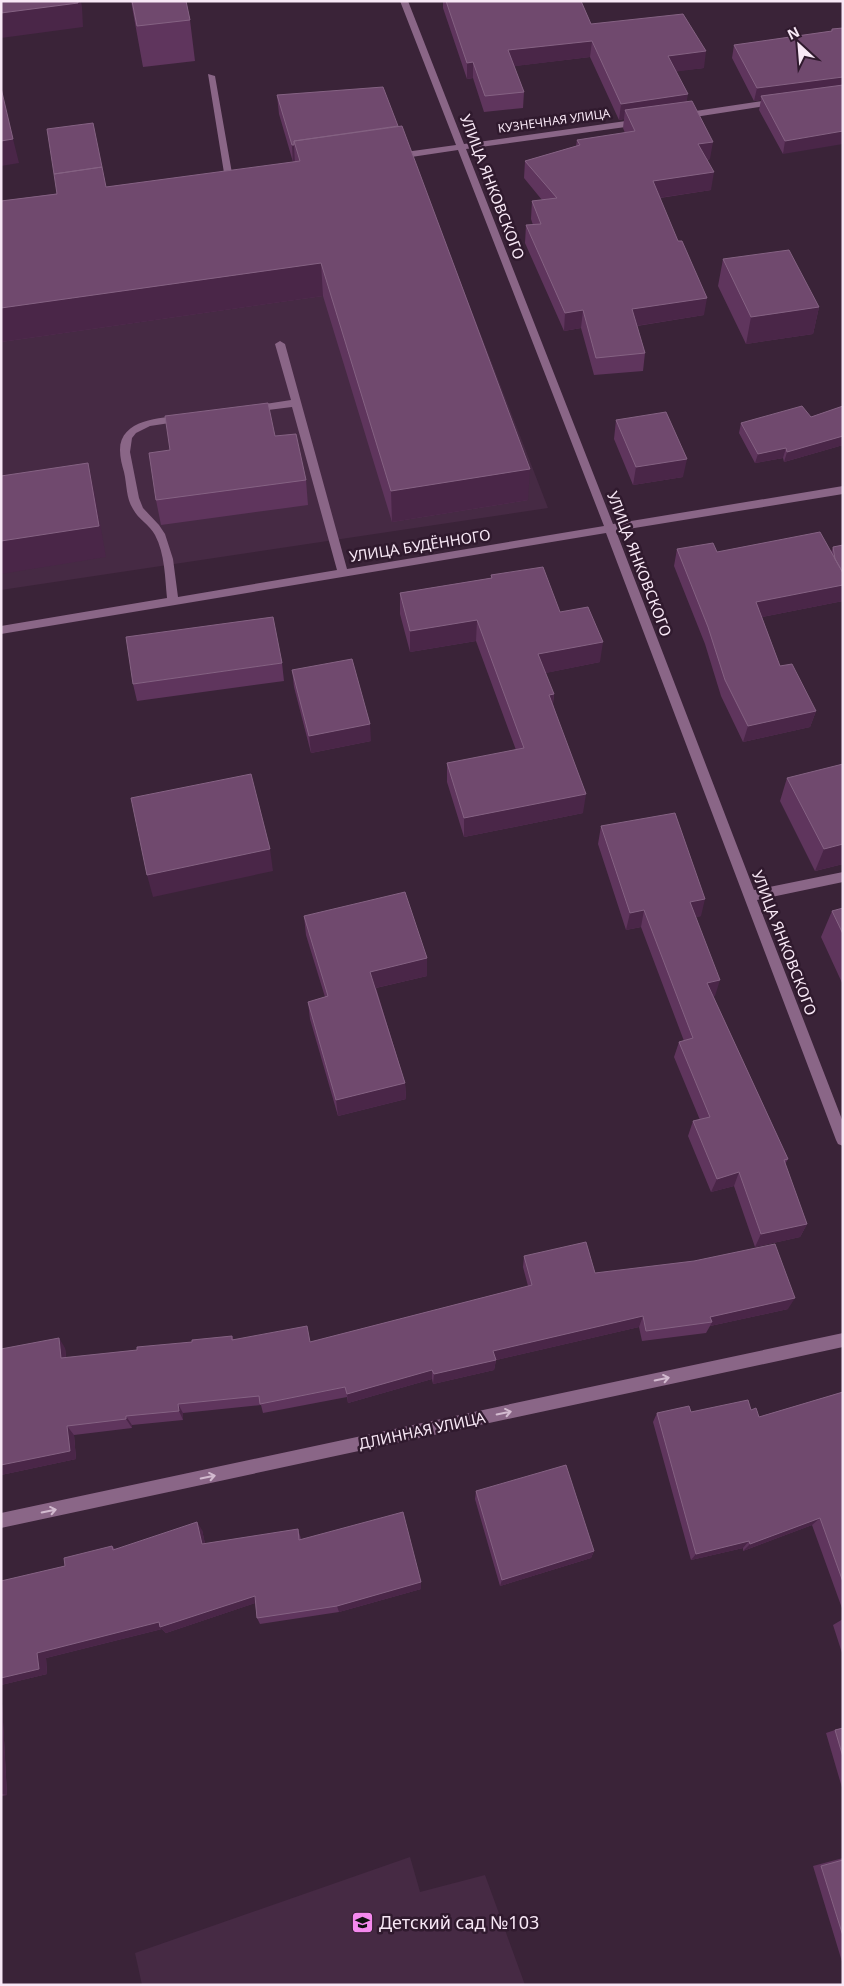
<svg xmlns="http://www.w3.org/2000/svg" width="844" height="1986" font-family="'Noto Sans',sans-serif">
	<rect width="100%" height="100%" fill="#3a2338"/>
	<path fill="#462a44" d="M 416,167 L 548,508 L 1,590 L 1,225 Z
		M 410,1857 L 420,1892 L 485,1875 L 525,1985 L 142,1985 L 135,1953 Z"/>
	<g fill="none" stroke-linecap="round" stroke-linejoin="round">
		<path fill="#8a6687" fill-rule="evenodd" d="M 400,1 L 408,1 L 464,144 L 640,119 L 644,122 L 640,125 L 466,149 L 613,524 L 843,486 L 843,494 L 616,531 L 754,890 L 843,872 L 843,882 L 757,900 L 843,1122 L 843,1146 L 838,1144 L 836,1140 L 606,533 L 1,634 L 1,626 L 167,598 C 165,578 165,554 155,535 C 150,525 138,519 133,509 C 126,498 127,485 124,472 C 122,465 120,458 120,450 C 120,419 161,418 183,415 L 188,418 L 183,421 L 150,426 L 136,433 L 132,438 L 130,452 L 139,498 L 143,508 L 159,525 L 165,534 L 173,559 L 178,597 L 337,570 L 292,407 L 252,412 L 247,409 L 252,406 L 291,400 L 275,344 L 280,341 L 285,344 L 347,569 L 604,526 L 458,150 L 398,159 L 394,156 L 398,153 L 456,145 Z
			M 208,74 L 215,76 L 233,179 L 229,182 L 225,179 Z
			M 776,99 L 780,102 L 779,104 L 682,119 L 678,116 L 682,113 Z
			M 843,1333 L 843,1347 L 1,1528 L 1,1513 Z"/>
	</g>
	<path fill="#5f355d" d="M 131,1 L 186,1 L 190,20 L 195,61 L 143,67 Z
		M 443,1 L 581,1 L 591,24 L 704,68 L 676,71 L 687,102 L 710,159 L 707,160 L 711,190 L 660,198 L 704,315 L 637,326 L 645,353 L 643,371 L 594,375 L 581,328 L 564,331 L 525,243 L 526,225 L 533,225 L 531,219 L 532,201 L 542,200 L 524,178 L 525,161 L 576,146 L 577,140 L 625,133 L 623,128 L 624,119 L 619,120 L 590,57 L 514,66 L 524,92 L 523,108 L 484,112 L 473,78 L 467,79 L 443,8 Z
		M 843,28 L 783,154 L 759,110 L 761,100 L 754,101 L 732,58 L 734,45 L 831,31 L 832,29 Z
		M 277,95 L 528,500 L 392,522 L 323,296 L 1,342 L 1,201 L 293,162 L 279,114 Z
		M 723,259 L 819,307 L 813,334 L 746,344 L 718,286 Z
		M 843,406 L 843,445 L 784,462 L 783,458 L 755,463 L 739,433 L 741,423 L 811,417 Z
		M 616,420 L 683,477 L 633,485 L 614,439 Z
		M 275,436 L 306,480 L 308,505 L 161,525 L 156,500 Z
		M 843,545 L 843,601 L 762,617 L 780,666 L 816,711 L 810,727 L 743,742 L 721,696 L 705,644 L 674,566 L 677,549 L 717,552 L 831,552 L 833,547 Z
		M 491,575 L 560,612 L 600,662 L 545,673 L 554,694 L 553,704 L 583,813 L 464,837 L 447,782 L 447,763 L 516,750 L 476,641 L 410,652 L 400,614 L 400,593 L 491,578 Z
		M 282,663 L 284,681 L 137,701 L 133,684 Z
		M 292,670 L 371,741 L 311,753 L 294,687 Z
		M 787,778 L 843,864 L 815,871 L 780,801 Z
		M 601,826 L 701,916 L 695,917 L 715,996 L 713,996 L 788,1159 L 785,1164 L 807,1224 L 800,1237 L 755,1247 L 734,1186 L 711,1192 L 688,1136 L 693,1121 L 700,1120 L 674,1057 L 679,1042 L 684,1041 L 641,927 L 626,930 L 598,844 Z
		M 843,908 L 843,985 L 821,937 L 832,911 Z
		M 304,916 L 427,958 L 427,976 L 376,988 L 405,1083 L 406,1099 L 338,1116 L 310,1019 L 308,1002 L 325,997 L 306,935 Z
		M 524,1256 L 595,1273 L 788,1309 L 710,1326 L 706,1333 L 642,1341 L 639,1327 L 496,1360 L 494,1370 L 433,1384 L 432,1379 L 348,1403 L 347,1397 L 263,1413 L 261,1405 L 183,1413 L 183,1420 L 132,1425 L 132,1428 L 74,1435 L 76,1459 L 1,1475 L 1,1349 L 65,1348 L 66,1358 L 137,1350 L 232,1336 L 233,1339 L 310,1342 L 528,1286 L 523,1267 Z
		M 843,1392 L 843,1611 L 812,1525 L 743,1551 L 743,1548 L 691,1560 L 653,1422 L 657,1413 L 751,1410 L 759,1417 Z
		M 476,1491 L 594,1551 L 591,1558 L 500,1586 L 475,1499 Z
		M 298,1529 L 301,1539 L 421,1589 L 339,1612 L 260,1624 L 257,1618 L 255,1603 L 166,1633 L 162,1629 L 46,1658 L 47,1674 L 1,1685 L 7,1795 L 1,1796 L 1,1581 L 65,1566 L 112,1546 L 115,1549 L 202,1530 L 205,1544 Z
		M 843,1619 L 843,1656 L 833,1625 Z
		M 843,1728 L 843,1791 L 826,1733 L 835,1730 Z
		M 843,1858 L 843,1965 L 813,1866 Z"/>
	<path fill="#4a2648" d="M 78,1 L 81,1 L 82,7 L 83,27 L 1,38 L 1,13 Z
		M 592,41 L 590,57 L 508,67 L 508,50 Z
		M 706,51 L 704,68 L 666,73 L 668,56 Z
		M 473,62 L 473,78 L 467,79 L 467,63 Z
		M 843,77 L 843,90 L 761,96 L 761,100 L 754,101 L 757,88 Z
		M 688,94 L 685,111 L 625,110 L 624,119 L 619,120 L 621,104 Z
		M 843,131 L 843,144 L 783,154 L 785,141 Z
		M 13,139 L 19,163 L 1,166 L 1,141 Z
		M 713,142 L 710,159 L 695,161 L 698,144 Z
		M 292,145 L 294,145 L 295,164 L 293,165 Z
		M 714,172 L 711,190 L 651,199 L 653,181 Z
		M 321,263 L 323,296 L 1,342 L 1,308 Z
		M 707,298 L 704,315 L 629,327 L 632,309 Z
		M 819,307 L 813,334 L 746,344 L 751,317 Z
		M 583,310 L 581,328 L 564,331 L 565,313 Z
		M 843,436 L 843,445 L 784,462 L 787,452 Z
		M 786,448 L 783,458 L 755,463 L 758,454 Z
		M 687,459 L 683,477 L 633,485 L 636,467 Z
		M 88,463 L 95,495 L 106,557 L 1,574 L 1,541 Z
		M 530,469 L 528,500 L 392,522 L 391,491 Z
		M 843,585 L 843,601 L 752,619 L 756,602 Z
		M 477,620 L 476,641 L 410,652 L 410,631 Z
		M 603,642 L 600,662 L 536,675 L 538,654 Z
		M 554,694 L 551,714 L 549,695 Z
		M 816,711 L 810,727 L 743,742 L 748,726 Z
		M 370,724 L 371,741 L 311,753 L 309,736 Z
		M 586,794 L 583,813 L 464,837 L 464,818 Z
		M 843,844 L 843,864 L 815,871 L 824,849 Z
		M 270,849 L 273,871 L 153,897 L 147,875 Z
		M 705,899 L 701,916 L 685,919 L 690,902 Z
		M 644,910 L 641,927 L 626,930 L 630,913 Z
		M 427,958 L 427,976 L 371,989 L 370,972 Z
		M 720,980 L 715,996 L 702,999 L 707,983 Z
		M 405,1083 L 406,1099 L 338,1116 L 336,1100 Z
		M 739,1172 L 734,1186 L 711,1192 L 717,1179 Z
		M 807,1224 L 800,1237 L 755,1247 L 761,1234 Z
		M 795,1298 L 788,1309 L 710,1326 L 712,1322 L 710,1317 Z
		M 643,1316 L 639,1327 L 492,1361 L 493,1351 Z
		M 59,1338 L 65,1348 L 67,1368 L 61,1358 Z
		M 496,1360 L 494,1370 L 433,1384 L 434,1374 Z
		M 432,1370 L 432,1379 L 348,1403 L 347,1394 Z
		M 178,1404 L 183,1413 L 183,1420 L 179,1411 Z
		M 126,1416 L 132,1425 L 132,1428 L 126,1419 Z
		M 67,1426 L 74,1435 L 76,1459 L 1,1475 L 1,1465 Z
		M 820,1518 L 812,1525 L 743,1551 L 750,1544 Z
		M 197,1522 L 202,1530 L 207,1552 L 202,1544 Z
		M 749,1541 L 743,1548 L 691,1560 L 696,1554 Z
		M 594,1551 L 591,1558 L 500,1586 L 502,1580 Z
		M 421,1582 L 421,1589 L 339,1612 L 337,1606 Z
		M 255,1596 L 258,1602 L 166,1633 L 162,1629 L 46,1658 L 47,1674 L 1,1685 L 7,1795 L 1,1794 L 1,1678 L 37,1653 Z"/>
	<path fill="#70496e" stroke="#856283" d="M 1,1 L 78,1 L 78,3 L 1,13 Z
		M 132,1 L 186,1 L 190,20 L 137,26 Z
		M 446,1 L 581,1 L 591,24 L 683,14 L 706,51 L 668,56 L 688,94 L 621,104 L 592,41 L 508,50 L 524,92 L 485,96 L 473,62 L 467,63 Z
		M 843,28 L 843,77 L 757,88 L 734,45 L 832,31 L 832,29 Z
		M 843,85 L 843,131 L 785,141 L 761,96 Z
		M 383,87 L 398,126 L 294,141 L 294,145 L 292,145 L 277,95 Z
		M 1,88 L 13,139 L 1,141 Z
		M 692,101 L 713,142 L 698,144 L 714,172 L 653,181 L 678,241 L 682,241 L 707,298 L 632,309 L 645,353 L 596,358 L 583,310 L 565,313 L 526,225 L 541,224 L 532,201 L 557,198 L 525,161 L 580,145 L 577,140 L 635,131 L 625,110 Z
		M 93,123 L 102,167 L 54,174 L 47,129 Z
		M 402,126 L 530,469 L 391,491 L 321,263 L 1,308 L 1,201 L 57,194 L 54,174 L 102,167 L 106,187 L 300,161 L 294,141 Z
		M 789,250 L 819,307 L 751,317 L 723,259 Z
		M 268,403 L 275,436 L 296,434 L 306,480 L 156,500 L 149,453 L 170,450 L 165,416 Z
		M 802,406 L 811,417 L 843,406 L 843,436 L 787,452 L 786,448 L 758,454 L 741,423 Z
		M 666,412 L 687,459 L 636,467 L 616,420 Z
		M 88,463 L 99,526 L 1,541 L 1,476 Z
		M 820,532 L 843,573 L 843,585 L 756,602 L 780,666 L 792,664 L 816,711 L 748,726 L 725,680 L 708,627 L 677,549 L 713,543 L 717,552 Z
		M 843,545 L 843,573 L 835,559 L 833,547 Z
		M 543,567 L 560,612 L 588,607 L 603,642 L 538,654 L 554,694 L 549,695 L 586,794 L 464,818 L 447,763 L 524,748 L 477,620 L 410,631 L 400,593 L 492,578 L 491,575 Z
		M 273,617 L 282,663 L 133,684 L 126,637 Z
		M 352,659 L 370,724 L 309,736 L 292,670 Z
		M 843,764 L 843,844 L 824,849 L 787,778 Z
		M 251,774 L 270,849 L 147,875 L 131,798 Z
		M 675,813 L 705,899 L 690,902 L 720,980 L 707,983 L 788,1159 L 784,1160 L 807,1224 L 761,1234 L 739,1172 L 717,1179 L 693,1121 L 710,1117 L 679,1042 L 693,1038 L 644,910 L 630,913 L 601,826 Z
		M 405,892 L 427,958 L 370,972 L 405,1083 L 336,1100 L 308,1002 L 328,996 L 304,916 Z
		M 843,908 L 843,934 L 832,911 Z
		M 586,1242 L 595,1273 L 694,1261 L 775,1244 L 795,1298 L 710,1317 L 712,1322 L 646,1331 L 643,1316 L 493,1351 L 496,1360 L 434,1374 L 432,1370 L 347,1394 L 345,1387 L 260,1404 L 259,1396 L 178,1404 L 179,1411 L 126,1416 L 126,1419 L 67,1426 L 70,1451 L 1,1465 L 1,1349 L 59,1338 L 61,1358 L 137,1350 L 137,1347 L 192,1342 L 192,1340 L 232,1336 L 232,1340 L 307,1326 L 310,1342 L 532,1285 L 524,1256 Z
		M 843,1392 L 843,1582 L 820,1518 L 750,1544 L 749,1541 L 696,1554 L 657,1413 L 689,1406 L 691,1412 L 748,1400 L 751,1410 L 756,1408 L 759,1417 Z
		M 566,1465 L 594,1551 L 502,1580 L 476,1491 Z
		M 403,1512 L 421,1582 L 337,1606 L 257,1618 L 255,1596 L 160,1627 L 159,1622 L 37,1653 L 39,1669 L 1,1678 L 1,1581 L 65,1566 L 64,1558 L 112,1546 L 113,1550 L 197,1522 L 202,1544 L 298,1529 L 299,1540 Z
		M 843,1728 L 843,1757 L 835,1730 Z
		M 843,1860 L 843,1936 L 821,1866 Z"/>
	<defs><path id="oneway-shaft" d="M-6 0H5M1.5-3L5.5 0L1.5 3" fill="none" stroke-width="1.6" stroke-linecap="round" stroke-linejoin="round" transform="scale(1.25)"/></defs>
	<g stroke="#d2bacf">
		<use href="#oneway-shaft" transform="translate(662 1379) rotate(-12)"/>
		<use href="#oneway-shaft" transform="translate(504 1413) rotate(-12)"/>
		<use href="#oneway-shaft" transform="translate(208 1477) rotate(-12)"/>
		<use href="#oneway-shaft" transform="translate(49 1511) rotate(-12)"/>
	</g>
	<defs>
		<symbol id="school-square" viewBox="-11 -11 22 22"><rect x="-9" y="-9" width="18" height="18" rx="4" fill="#f589ee" stroke="#301a2e"/><path d="M0-5L7-2L0 1L-7-2ZM-4 1L0 2.5L4 1V4Q0 6-4 4Z" fill="#111"/></symbol>
	</defs>
	<g fill-rule="evenodd">
		<use href="#school-square" x="350" y="1910" width="25" height="25"/>
	</g>
	<g text-anchor="middle" stroke-width="5" stroke-linejoin="round" paint-order="stroke">
		<g font-size="12" fill="#f8e8f6" stroke="#301a2e">
			<text transform="translate(554 121) rotate(-8)" y="4">КУЗНЕЧНАЯ УЛИЦА</text>
		</g>
		<g font-size="15" fill="#f8e8f6" stroke="#301a2e">
			<text transform="translate(492 187) rotate(69)" y="5">УЛИЦА ЯНКОВСКОГО</text>
			<text transform="translate(420 546) rotate(-9)" y="5">УЛИЦА БУДЁННОГО</text>
			<text transform="translate(639 564) rotate(69)" y="5">УЛИЦА ЯНКОВСКОГО</text>
			<text transform="translate(784 943) rotate(69)" y="5">УЛИЦА ЯНКОВСКОГО</text>
			<text transform="translate(422 1431) rotate(-12)" y="5">ДЛИННАЯ УЛИЦА</text>
		</g>
		<g font-size="18" fill="#f8e8f6" stroke="#301a2e" text-anchor="start">
			<text x="379" y="1929">Детский сад №103</text>
		</g>
	</g>
	<rect width="844" height="1986" fill="none" stroke="#f8e8f6" stroke-width="5"/>
	<g transform="translate(799 45) rotate(334)" stroke="#301a2e" stroke-width="4" paint-order="stroke">
	<path d="M0-4L9 19L0 12L-9 19Z" fill="#f8e8f6"/>
	<text y="-8" font-size="14" font-weight="bold" text-anchor="middle" fill="#f8e8f6">N</text>
	</g>
</svg>
